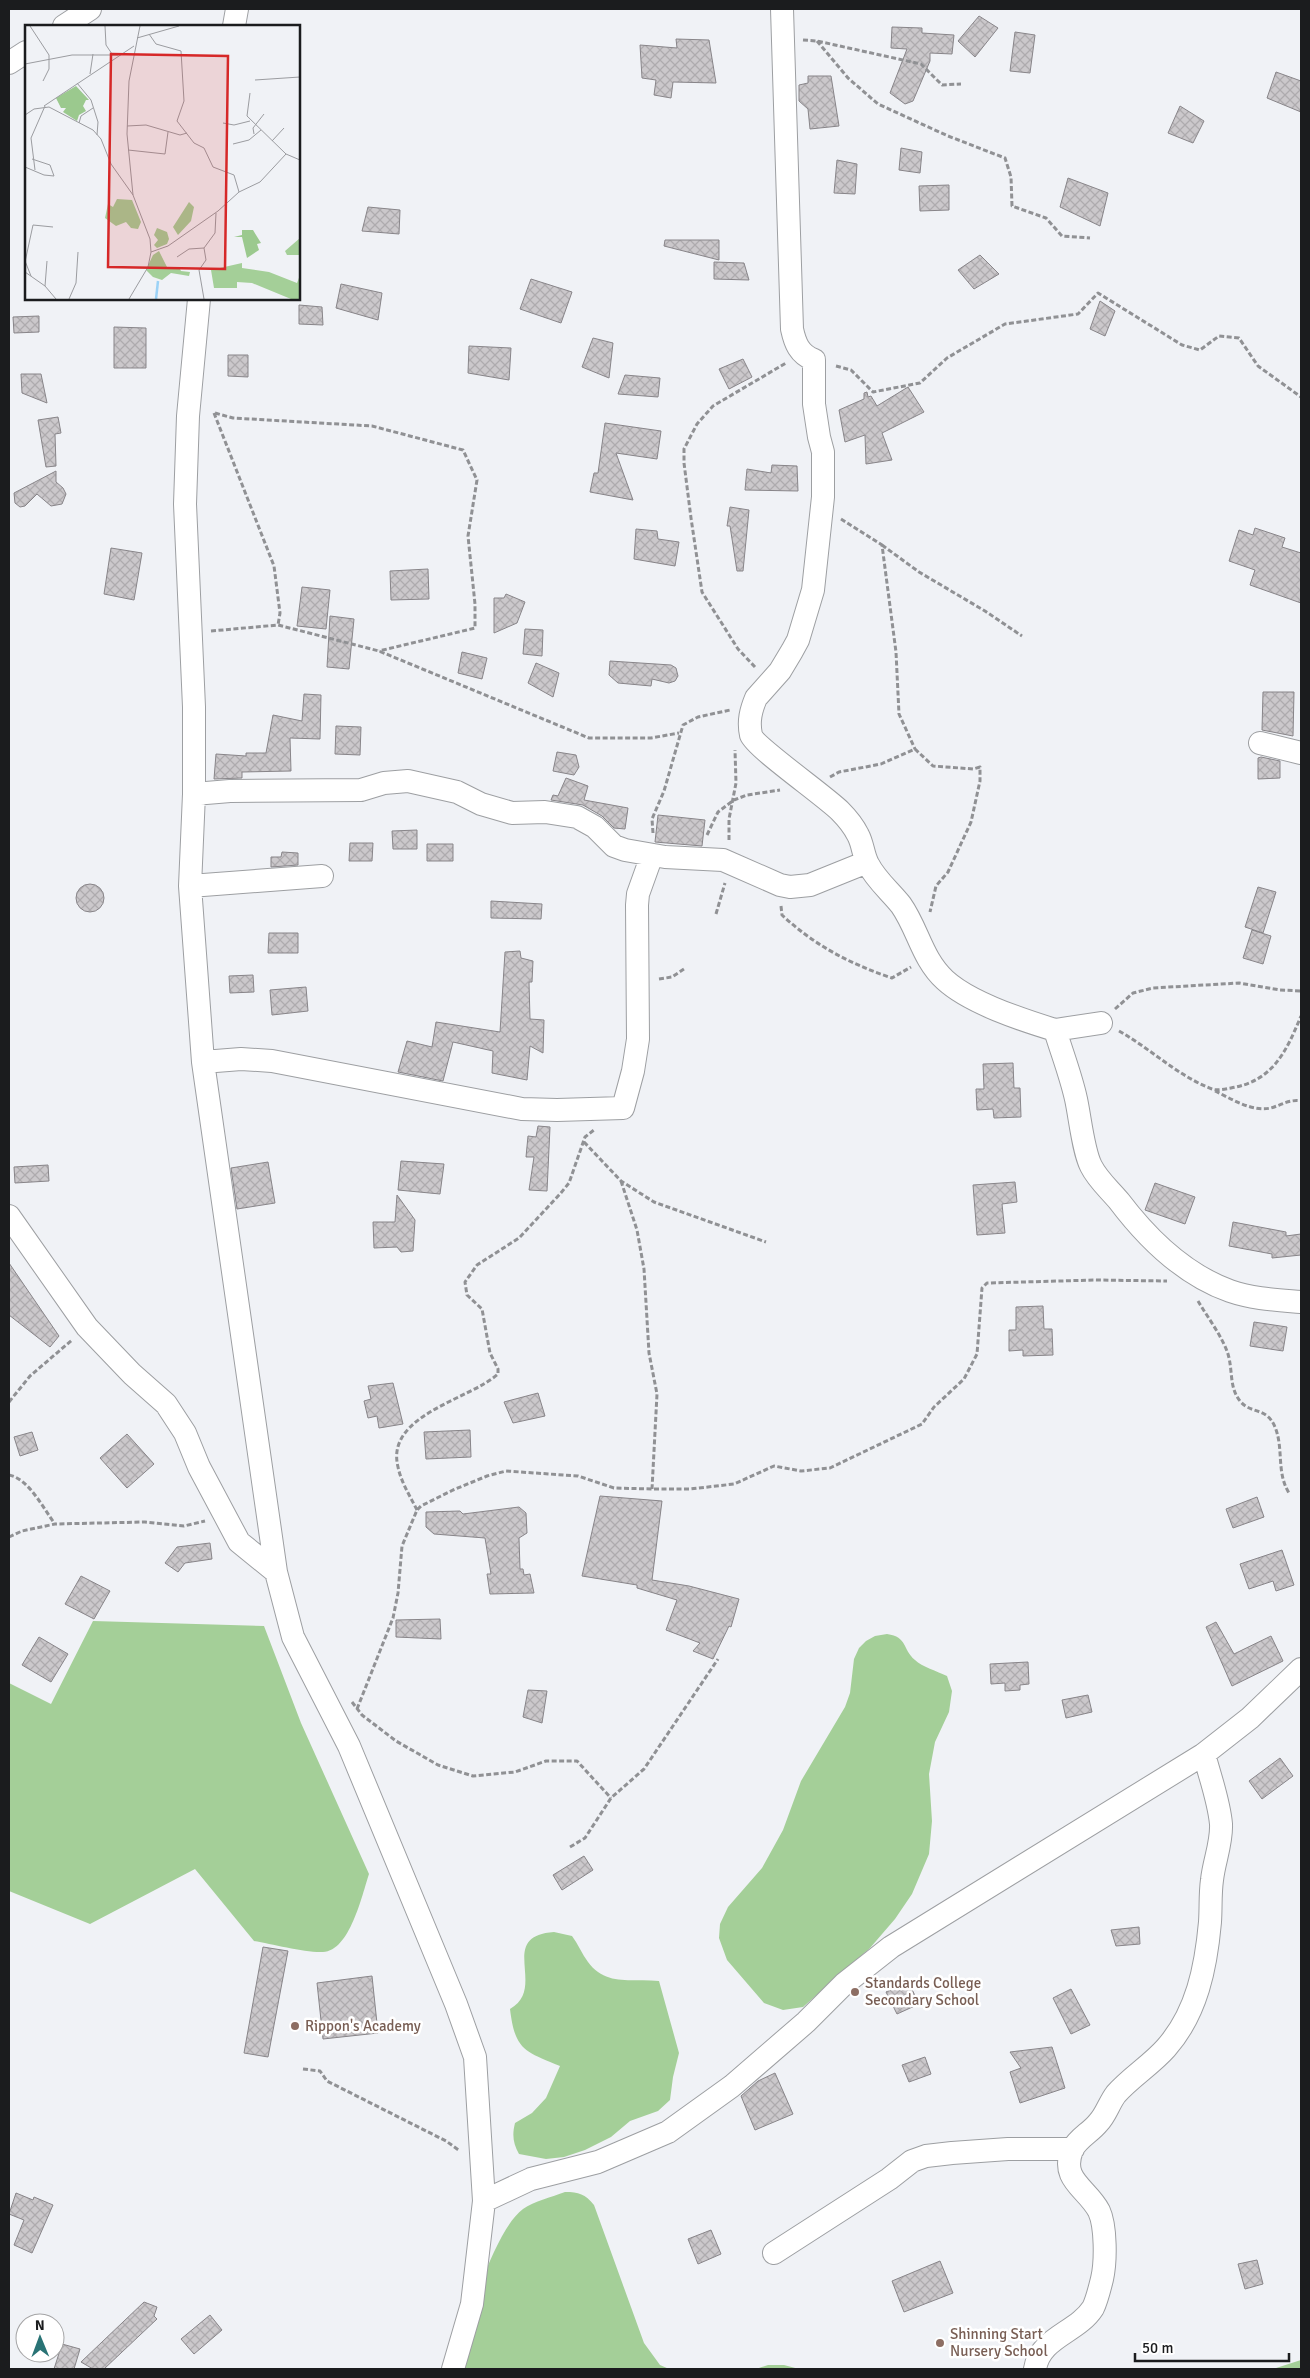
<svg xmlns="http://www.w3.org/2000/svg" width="1310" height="2378" font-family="Signika,sans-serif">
	<defs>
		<pattern id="building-cross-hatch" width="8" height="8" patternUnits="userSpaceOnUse" patternTransform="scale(1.25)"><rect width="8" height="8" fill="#cbc8cb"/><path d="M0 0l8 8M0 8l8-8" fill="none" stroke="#aeabae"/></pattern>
	</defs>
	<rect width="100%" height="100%" fill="#f0f2f6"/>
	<path fill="#a4cf98" d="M 93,1621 L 264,1626 L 301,1723 L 369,1874 C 362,1895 350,1951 323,1952 C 306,1953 272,1944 254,1941 L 195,1869 L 90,1924 L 9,1891 L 9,1683 L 51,1704 Z
		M 887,1634 C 908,1637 902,1649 915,1660 C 922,1667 937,1671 947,1676 L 952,1691 L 949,1712 L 935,1742 L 929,1774 L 932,1821 L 929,1854 L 912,1894 L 895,1919 L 870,1948 L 803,2007 L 783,2010 L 764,2003 L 727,1960 L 719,1938 L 720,1924 L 728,1907 L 762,1868 L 783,1830 L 801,1781 L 845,1707 L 850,1693 L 854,1659 L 859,1648 L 866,1641 L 875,1636 Z
		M 554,1932 L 572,1936 C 578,1944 582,1954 588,1962 C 606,1987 633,1978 659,1981 L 679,2053 L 673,2077 L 670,2100 L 658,2111 L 630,2121 L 611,2137 L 585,2150 L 564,2157 L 546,2159 L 519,2154 C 513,2143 512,2135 515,2123 L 532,2113 L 546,2098 L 560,2066 C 523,2051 515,2049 510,2009 C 548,1988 496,1936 554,1932 Z
		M 565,2192 C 579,2192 585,2194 594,2205 L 644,2343 L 660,2365 L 669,2369 L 452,2369 C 464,2333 493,2231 523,2209 C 534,2201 552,2197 565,2192 Z
		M 1301,2360 L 1301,2369 L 1273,2369 Z
		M 768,2365 L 784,2365 L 799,2369 L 756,2369 Z"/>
	<path fill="url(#building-cross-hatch)" stroke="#888589" d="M 979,16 L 998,28 L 975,57 L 958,41 Z
		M 892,27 L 922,28 L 922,33 L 954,35 L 952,54 L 930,53 L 930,61 L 913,101 L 905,104 L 890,93 L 907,49 L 891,48 Z
		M 1015,32 L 1035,35 L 1030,73 L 1010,71 Z
		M 676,39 L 709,40 L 716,83 L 673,82 L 671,98 L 654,95 L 656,80 L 642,78 L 640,45 L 677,48 Z
		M 1276,72 L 1301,81 L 1301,112 L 1267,98 Z
		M 808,76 L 831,76 L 839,126 L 810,129 L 808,109 L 799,101 L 799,85 L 808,83 Z
		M 1180,106 L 1204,121 L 1193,143 L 1168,133 Z
		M 901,148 L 922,152 L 920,173 L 899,170 Z
		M 837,160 L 857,164 L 855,194 L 834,193 Z
		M 1068,178 L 1108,193 L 1100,226 L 1060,207 Z
		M 949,185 L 949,210 L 920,211 L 919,186 Z
		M 368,207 L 400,210 L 399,234 L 362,231 Z
		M 665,240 L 719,240 L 719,260 L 664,246 Z
		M 980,255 L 999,274 L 974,289 L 958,270 Z
		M 714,262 L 744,263 L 749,280 L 714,279 Z
		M 531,279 L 572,292 L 561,323 L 520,309 Z
		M 341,284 L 382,293 L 378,320 L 336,308 Z
		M 1100,301 L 1115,311 L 1105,336 L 1090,329 Z
		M 299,305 L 322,307 L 323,325 L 299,324 Z
		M 39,316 L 39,332 L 14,333 L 13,317 Z
		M 114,327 L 146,328 L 146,368 L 114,368 Z
		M 593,338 L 613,343 L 609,378 L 582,367 Z
		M 469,346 L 511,348 L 509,380 L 468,373 Z
		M 228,355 L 248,355 L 248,377 L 228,376 Z
		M 743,359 L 752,377 L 729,389 L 719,369 Z
		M 21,374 L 41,374 L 47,403 L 22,393 Z
		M 625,375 L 660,378 L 658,397 L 618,394 Z
		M 908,387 L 924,412 L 882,433 L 892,460 L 866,464 L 865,435 L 845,442 L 839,410 L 864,399 L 864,393 L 867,392 L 868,397 L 871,396 L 877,406 Z
		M 58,417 L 61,433 L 55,434 L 56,466 L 46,467 L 38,420 Z
		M 605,423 L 661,431 L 657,459 L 616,453 L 633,500 L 590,492 L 594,473 L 598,473 Z
		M 772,465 L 797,466 L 798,491 L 745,490 L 747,469 L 771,473 Z
		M 56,471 L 56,482 L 63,488 L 66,494 L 62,504 L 51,506 L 37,494 L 25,506 L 20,507 L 15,503 L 14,493 Z
		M 730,507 L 749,510 L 743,571 L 737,571 L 730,526 L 727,526 Z
		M 1255,528 L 1285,538 L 1282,547 L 1301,553 L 1301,603 L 1250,585 L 1255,570 L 1229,561 L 1239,530 L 1253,535 Z
		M 636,529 L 657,531 L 658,539 L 679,542 L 675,566 L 634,559 Z
		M 111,548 L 142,553 L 134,600 L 104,594 Z
		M 428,569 L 429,599 L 391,600 L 390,571 Z
		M 302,587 L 330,590 L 326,629 L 297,626 Z
		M 506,594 L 525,602 L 517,623 L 494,633 L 494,598 L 504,598 Z
		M 330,616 L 354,619 L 349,669 L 327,667 Z
		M 525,629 L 543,630 L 542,656 L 523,654 Z
		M 462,652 L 487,658 L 482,679 L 458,673 Z
		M 610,661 L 671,665 L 676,668 L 678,676 L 675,681 L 669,683 L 652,679 L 651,686 L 618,683 L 609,675 Z
		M 536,663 L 559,673 L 553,697 L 528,683 Z
		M 1263,692 L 1294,692 L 1293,736 L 1262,730 Z
		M 304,694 L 321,695 L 320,739 L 290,738 L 291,771 L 242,772 L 242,778 L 214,779 L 216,754 L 246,756 L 246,753 L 266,753 L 273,715 L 302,721 Z
		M 336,726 L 361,727 L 360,755 L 335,754 Z
		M 557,752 L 576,755 L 579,767 L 574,775 L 553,771 Z
		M 1261,757 L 1280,761 L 1280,778 L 1258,779 L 1258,758 Z
		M 566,778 L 588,786 L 584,800 L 628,808 L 625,829 L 614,828 L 602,816 L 583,805 L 551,800 L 553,795 L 558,796 Z
		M 658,815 L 705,820 L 702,846 L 655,842 Z
		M 417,830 L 417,849 L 393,849 L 392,831 Z
		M 350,843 L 373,843 L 372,861 L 349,861 Z
		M 427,844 L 453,844 L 453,861 L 427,861 Z
		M 282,852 L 298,853 L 298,865 L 271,867 L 271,857 L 281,857 Z
		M76 898a14 14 0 1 1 28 0a14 14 0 1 1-28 0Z
		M 1258,887 L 1276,892 L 1263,933 L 1245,927 Z
		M 491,901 L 542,904 L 541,919 L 491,918 Z
		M 1252,930 L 1271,936 L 1263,964 L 1243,958 Z
		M 269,933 L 298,933 L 298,953 L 268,953 Z
		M 520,951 L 521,958 L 533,961 L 532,982 L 529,982 L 530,1019 L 544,1020 L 543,1053 L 530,1046 L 527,1080 L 492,1073 L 493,1051 L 453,1042 L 443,1081 L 398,1072 L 407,1041 L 432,1047 L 436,1022 L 500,1032 L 505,952 Z
		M 253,975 L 254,992 L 230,993 L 229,976 Z
		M 306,987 L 308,1011 L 272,1015 L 270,990 Z
		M 1013,1063 L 1014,1088 L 1020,1088 L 1021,1117 L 994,1118 L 993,1109 L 977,1110 L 976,1089 L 984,1089 L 983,1064 Z
		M 538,1126 L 550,1127 L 547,1191 L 529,1190 L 534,1157 L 526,1157 L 528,1136 L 536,1137 Z
		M 401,1161 L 444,1164 L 440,1194 L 398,1190 Z
		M 268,1162 L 275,1203 L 237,1209 L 231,1168 Z
		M 48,1165 L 49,1181 L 15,1183 L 14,1167 Z
		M 1015,1182 L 1017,1202 L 1002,1204 L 1005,1233 L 977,1235 L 973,1185 Z
		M 1155,1183 L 1195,1197 L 1185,1224 L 1145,1210 Z
		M 397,1195 L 415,1220 L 413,1251 L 401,1252 L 397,1247 L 374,1248 L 373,1222 L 395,1222 Z
		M 1233,1222 L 1286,1232 L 1286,1236 L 1301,1234 L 1301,1255 L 1272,1258 L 1272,1254 L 1229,1246 Z
		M 9,1263 L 59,1336 L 50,1347 L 9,1315 Z
		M 1043,1306 L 1044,1329 L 1052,1329 L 1053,1355 L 1023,1356 L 1023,1350 L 1009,1351 L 1009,1330 L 1016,1330 L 1016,1307 Z
		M 1254,1322 L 1287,1327 L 1283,1351 L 1250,1346 Z
		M 393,1383 L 403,1424 L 379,1428 L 377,1416 L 368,1418 L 364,1401 L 371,1399 L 368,1386 Z
		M 538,1393 L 545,1416 L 513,1423 L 504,1402 Z
		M 470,1430 L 471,1457 L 426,1459 L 424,1432 Z
		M 32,1432 L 38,1450 L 20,1456 L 14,1437 Z
		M 127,1434 L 154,1464 L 127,1488 L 100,1458 Z
		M 600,1496 L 662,1501 L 652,1580 L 689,1586 L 739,1599 L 731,1627 L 729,1626 L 713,1659 L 693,1651 L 700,1643 L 666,1630 L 677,1600 L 637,1588 L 637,1585 L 582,1576 Z
		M 1257,1497 L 1264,1517 L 1233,1528 L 1226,1509 Z
		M 519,1507 L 526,1513 L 527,1533 L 519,1538 L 520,1569 L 523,1569 L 524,1575 L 530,1574 L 534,1593 L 490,1594 L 487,1574 L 491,1574 L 485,1538 L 434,1534 L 426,1527 L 426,1512 L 460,1511 L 463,1514 Z
		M 210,1543 L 212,1559 L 185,1563 L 178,1572 L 165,1563 L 177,1547 Z
		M 1282,1550 L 1294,1585 L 1276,1591 L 1273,1581 L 1249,1589 L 1240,1564 Z
		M 81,1576 L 110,1591 L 94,1619 L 65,1604 Z
		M 440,1619 L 441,1639 L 396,1637 L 396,1620 Z
		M 1216,1622 L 1234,1654 L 1271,1636 L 1283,1661 L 1232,1686 L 1206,1627 Z
		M 39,1637 L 68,1654 L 51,1682 L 22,1665 Z
		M 1028,1662 L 1029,1684 L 1020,1685 L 1020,1690 L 1005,1691 L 1005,1683 L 991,1684 L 990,1664 Z
		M 528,1690 L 547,1691 L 542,1723 L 523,1717 Z
		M 1088,1695 L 1092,1712 L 1066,1718 L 1062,1700 Z
		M 1280,1758 L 1293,1776 L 1262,1799 L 1249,1781 Z
		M 584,1856 L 593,1870 L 562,1890 L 553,1875 Z
		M 1139,1927 L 1140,1944 L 1116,1946 L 1111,1930 Z
		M 263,1947 L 288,1951 L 268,2057 L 244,2053 Z
		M 372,1976 L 378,2033 L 323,2039 L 317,1983 Z
		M 908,1981 L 919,2004 L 897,2014 L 886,1992 Z
		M 1071,1989 L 1090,2025 L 1071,2034 L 1053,1998 Z
		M 1052,2047 L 1065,2088 L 1020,2103 L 1010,2072 L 1021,2068 L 1010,2052 Z
		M 925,2057 L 931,2074 L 909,2082 L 902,2065 Z
		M 775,2073 L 793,2114 L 755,2130 L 741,2096 L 758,2081 Z
		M 16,2193 L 33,2200 L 34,2197 L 53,2205 L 32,2253 L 14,2245 L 24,2220 L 9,2214 Z
		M 711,2230 L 721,2254 L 698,2264 L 688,2239 Z
		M 1257,2260 L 1263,2284 L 1245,2289 L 1238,2264 Z
		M 940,2261 L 953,2293 L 904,2312 L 892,2281 Z
		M 144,2302 L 157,2307 L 154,2316 L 157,2319 L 104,2369 L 93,2369 L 81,2362 Z
		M 210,2315 L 222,2330 L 194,2354 L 181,2339 Z
		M 62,2344 L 80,2349 L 74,2369 L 54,2369 Z"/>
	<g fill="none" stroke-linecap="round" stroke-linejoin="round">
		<defs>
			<path id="street" d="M 782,9 L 792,329 C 795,343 799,354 814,360 L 814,404 L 819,437 L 823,452 L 823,497 L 813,590 L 798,640 L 792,651 L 780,671 L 756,698 C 751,710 748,721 751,735 C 755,747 825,796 840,811 C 846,817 854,827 858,835 C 863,844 863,855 868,864 C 876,880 890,891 901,905 C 918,929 922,959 945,980 C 970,1003 1022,1020 1055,1030 C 1062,1053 1071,1076 1076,1099 C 1080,1117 1083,1150 1091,1166 C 1098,1180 1109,1189 1119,1201 C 1147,1238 1185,1275 1230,1291 C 1253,1299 1278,1300 1301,1302
				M 64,26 L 90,9
				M 234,26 L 237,9
				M 9,63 L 26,52
				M 199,299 L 188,416 L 185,504 L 194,707 L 194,794 L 190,886 L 203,1062 L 276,1572 L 293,1637 L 349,1746 L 456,2004 L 475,2057 L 484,2201 L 472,2304 L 453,2369
				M 1260,743 L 1301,753
				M 194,794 L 230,791 L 361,790 L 384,783 L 408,781 L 457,792 L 481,804 L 512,813 L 545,812 L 577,817 L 595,827 L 614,846 L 625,850 L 665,857 L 723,860 L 780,885 L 790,887 L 810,885 L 867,862
				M 190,886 L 322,876
				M 1055,1030 L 1101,1023
				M 203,1062 L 241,1059 L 272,1061 L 522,1109 L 557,1110 L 623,1108 L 633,1071 L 638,1039 L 637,905 L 638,894 L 652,855
				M 9,1216 L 87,1327 L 132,1374 L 166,1404 L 185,1433 L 199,1467 L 239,1542 L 276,1572
				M 484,2201 L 531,2179 L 598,2162 L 668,2132 L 732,2086 L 806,2022 L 844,1984 L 891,1947 L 1204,1754 L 1250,1718 L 1301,1669
				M 774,2253 L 889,2179 L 912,2161 L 926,2156 L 952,2153 L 1008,2149 L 1073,2149
				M 1035,2369 C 1040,2337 1077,2333 1093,2308 C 1097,2300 1100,2287 1102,2279 C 1106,2262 1106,2226 1099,2211 C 1087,2188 1060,2180 1072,2150 C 1078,2138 1090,2133 1098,2123 C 1106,2115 1109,2103 1116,2094 C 1131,2077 1151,2065 1166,2048 C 1197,2013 1206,1967 1210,1922 C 1211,1908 1210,1894 1212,1880 C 1214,1861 1222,1843 1221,1824 C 1219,1801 1210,1777 1204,1754"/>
		</defs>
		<use href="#street" stroke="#9d9fa2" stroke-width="24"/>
		<path stroke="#909194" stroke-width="3" stroke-dasharray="5 2.5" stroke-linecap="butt" d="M 803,40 L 817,41 L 921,64 L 942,85 L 961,84
			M 817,41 L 848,78 L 878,104 L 948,136 L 1005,158 L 1011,177 L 1012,206 L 1046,218 L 1062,236 L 1090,238
			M 836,366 L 851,370 L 873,392 L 920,383 L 947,358 L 1005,324 L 1078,314 L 1098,293 L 1182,345 L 1200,350 L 1219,336 L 1239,338 L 1258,366 L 1301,397
			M 214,413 L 274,566 L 280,613 L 278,625
			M 215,413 L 233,418 L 372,426 L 463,450 L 477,480 L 468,536 L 475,604 L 475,628 L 379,651
			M 841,519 L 882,545 L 896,652 L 899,714 L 915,749
			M 882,545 L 919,572 L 985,611 L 1022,636
			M 211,631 L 278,625 L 379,651 L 589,738 L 651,738 L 679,733
			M 755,667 L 738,649 L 702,592 L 691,518 L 684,463 L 684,449 L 697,424 L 713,406 L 786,363
			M 830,777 L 839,772 L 881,764 L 915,749 L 933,766 L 973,769 L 980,767 L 980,781 L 971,822 L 948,872 L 936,886 L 930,912
			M 653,833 L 652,819 L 664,791 L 683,725 L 698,717 L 730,710
			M 707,835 L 718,812 L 734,800 L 747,795 L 780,790
			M 729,840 L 729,819 L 736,783 L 735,750
			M 781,906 L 782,915 C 814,945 850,964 892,978 L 911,967
			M 716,914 L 725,883
			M 659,979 L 672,977 L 684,969
			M 1115,1009 L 1133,993 L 1153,988 L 1239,983 L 1280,990 L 1301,991
			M 1119,1031 C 1151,1049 1178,1076 1212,1089 C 1218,1091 1225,1089 1231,1088 C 1273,1081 1286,1052 1301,1016
			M 1215,1091 C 1232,1099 1251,1112 1271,1108 C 1281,1105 1290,1099 1301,1101
			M 584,1142 L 621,1181 L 654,1202 L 766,1242
			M 621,1181 L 637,1230 L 644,1269 L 649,1353 L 657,1394 L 652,1489
			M 1198,1301 C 1208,1318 1222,1336 1228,1354 C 1233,1371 1229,1387 1240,1401 C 1250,1414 1267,1407 1275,1427 C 1284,1449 1276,1472 1289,1493
			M 9,1402 L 30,1376 L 72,1340
			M 9,1475 C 29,1479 43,1508 55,1524
			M 417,1510 C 410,1496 401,1482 398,1467 C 385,1415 469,1400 498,1374 L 498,1369 L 490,1353 L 482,1309 L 467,1295 L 465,1282 L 477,1265 L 519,1238 L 560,1194 L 569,1183 L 585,1137 L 594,1130
			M 9,1537 L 22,1531 L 55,1524 L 145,1522 L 184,1526 L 205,1521
			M 352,1702 L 362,1715 L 396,1741 L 438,1765 L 473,1776 L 515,1772 L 546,1761 L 577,1761 L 611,1798
			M 357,1709 L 393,1618 L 398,1593 L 402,1546 L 417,1510 L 421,1506 L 453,1490 L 487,1476 L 506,1471 L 578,1476 L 614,1488 L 652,1489 L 690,1489 L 734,1484 L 774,1466 L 801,1471 L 830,1468 L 922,1424 L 934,1407 L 964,1379 L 977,1354 L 982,1288 L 987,1283 L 1095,1280 L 1167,1281
			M 570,1847 L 585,1838 L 611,1798 L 644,1769 L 718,1659
			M 303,2069 L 320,2071 L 327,2081 L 446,2141 L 460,2151"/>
		<use href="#street" stroke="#fff" stroke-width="22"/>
	</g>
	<g fill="#8d6e63" stroke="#fff" stroke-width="2">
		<circle cx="855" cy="1992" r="5"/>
		<circle cx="295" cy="2026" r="5"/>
		<circle cx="940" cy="2343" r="5"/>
	</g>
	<g text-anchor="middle" stroke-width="5" stroke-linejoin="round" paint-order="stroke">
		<g font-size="15" fill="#785e54" stroke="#fff" text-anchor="start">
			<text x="865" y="1988">Standards College<tspan x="865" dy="17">Secondary School</tspan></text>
			<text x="305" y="2031">Rippon's Academy</text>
			<text x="950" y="2339">Shinning Start<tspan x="950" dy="17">Nursery School</tspan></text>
		</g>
	</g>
	<g transform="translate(25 25)">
		<rect width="275" height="275" fill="#f0f2f6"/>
		<path d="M 92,174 L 107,175 L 116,197 L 113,204 L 106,203 L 101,197 L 91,201 L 80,193 L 83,179 L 88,182 ZM 164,177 L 169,182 L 166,196 L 153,210 L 148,202 ZM 132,203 L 142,207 L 144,214 L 142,219 L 132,223 L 129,220 L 133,215 L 129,210 ZM 275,213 L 275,233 L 274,230 L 262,230 L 260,226 ZM 134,226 L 142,242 L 154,242 L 156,246 L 165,247 L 164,251 L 146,248 L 137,255 L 128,252 L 121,245 L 128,230 ZM 217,238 L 217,243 L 244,247 L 272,258 L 275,250 L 275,274 L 266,274 L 227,258 L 212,257 L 212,263 L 189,263 L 186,245 Z" fill="#a4cf98"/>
		<path d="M 51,61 L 64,75 L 61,75 L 58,81 L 61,86 L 54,90 L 52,96 L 38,87 L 41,83 L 36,83 L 31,73 ZM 217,205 L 228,205 L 236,218 L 232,219 L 234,225 L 222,233 L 217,212 L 209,212 L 217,210 Z" fill="#9bc98e"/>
		<path fill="none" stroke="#9bd2f6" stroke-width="2.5" d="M 131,274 L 133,256"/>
		<path fill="none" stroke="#9b9ca0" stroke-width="1" d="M 5,1 L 24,30 L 24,44 L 18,56M 80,1 L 81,20 L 87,29M 124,9 L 131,19 L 156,26 L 159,76 L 152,96 L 169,118 L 179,123 L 188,142 L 209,150 L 214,167M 112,13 L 154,1M 0,39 L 47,30 L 93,30M 65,49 L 68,29M 230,55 L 275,52M 52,58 L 66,75 L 73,97 L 72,110M 225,68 L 222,91 L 261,129M 19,81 L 109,21M 0,90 L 9,84 L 24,82 L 68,105 L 76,114 L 86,139 L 108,170M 54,98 L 56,91 L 68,83M 198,98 L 209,100 L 225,96M 102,101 L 121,100 L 155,110 L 162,108M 229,109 L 228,103 L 239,89M 247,116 L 259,103M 208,119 L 224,115 L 236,105M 103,125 L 140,129 L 143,107M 0,142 L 19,150 L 29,151 L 25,140 L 7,134M 10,145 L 6,113 L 20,81M 126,227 L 143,221 L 193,186 L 214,167 L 235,157 L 261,129 L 275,135M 152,232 L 164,224 L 179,223M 0,236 L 6,251M 0,237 L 8,200 L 28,202M 0,247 L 20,261 L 31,274M 20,261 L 22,236M 44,274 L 51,258 L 53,227M 104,274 L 123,242 L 126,227 L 125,214 L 108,170 L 102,109 L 104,56 L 115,1M 179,274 L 174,245 L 181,235 L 179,223 L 190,208 L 191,188"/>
		<path fill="#d62828" fill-opacity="0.15" stroke="#d62828" stroke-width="2.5" d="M 86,29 L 203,31 L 200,244 L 83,242 Z"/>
		<rect width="275" height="275" fill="none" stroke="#1b1c1e" stroke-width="2.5"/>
	</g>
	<rect width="1310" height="2378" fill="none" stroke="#1b1c1e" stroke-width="20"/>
	<g transform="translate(40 2338) rotate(359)"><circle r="24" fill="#ffffff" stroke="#a4a4a5"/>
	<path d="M0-4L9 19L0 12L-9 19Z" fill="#297375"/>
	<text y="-8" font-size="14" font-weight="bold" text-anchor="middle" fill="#1b1c1e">N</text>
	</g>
	<path d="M1135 2353v8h154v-8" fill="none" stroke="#1b1c1e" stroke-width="2.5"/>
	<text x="1142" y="2353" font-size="15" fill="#1b1c1e" stroke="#ffffff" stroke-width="4" paint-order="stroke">50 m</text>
</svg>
